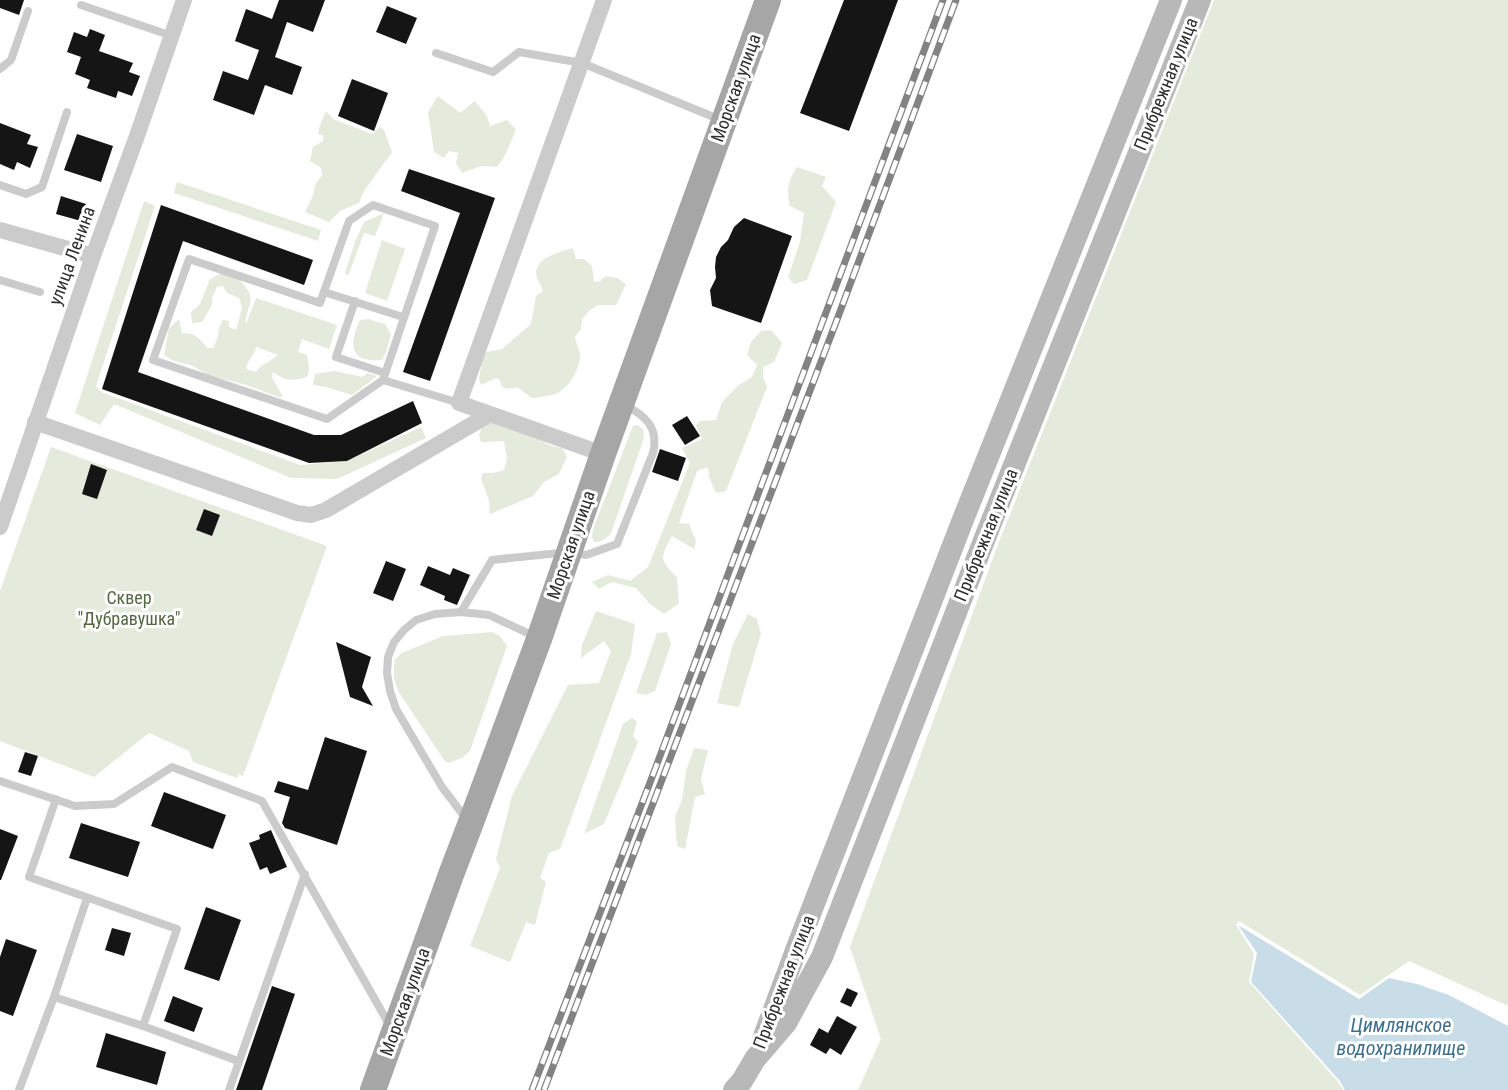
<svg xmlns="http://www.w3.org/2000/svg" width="1508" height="1090" font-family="'Roboto Condensed',sans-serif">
	<rect width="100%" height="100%" fill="#fff"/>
	<path fill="#e4eadc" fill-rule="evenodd" d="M 1214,0 L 1508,0 L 1508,1006 L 1409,961 L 1360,995 L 1239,921 L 1236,925 L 1254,954 L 1249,982 L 1339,1083 L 1343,1090 L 858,1090 L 881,1039 L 850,947 L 997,547 Z
		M 438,96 L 460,113 L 475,101 L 487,116 L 490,126 L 507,120 L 516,130 L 505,155 L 497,167 L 481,166 L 462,173 L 456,163 L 458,153 L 449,151 L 444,158 L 434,152 L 428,112 Z
		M 326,111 L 333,119 L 372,134 L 380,127 L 384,130 L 392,152 L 364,191 L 359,203 L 340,211 L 329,222 L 305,212 L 313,196 L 315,185 L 322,175 L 321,168 L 310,161 L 313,147 L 323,141 L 323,135 L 318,134 L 319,128 Z
		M 797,167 L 826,177 L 822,186 L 836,202 L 807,280 L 794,284 L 788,277 L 800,242 L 804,213 L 790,206 C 786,190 788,181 797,167 Z
		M 177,182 L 321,230 L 318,241 L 174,193 Z
		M 144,201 L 155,206 L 96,386 L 101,392 L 300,465 L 347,461 L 421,427 L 426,438 L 337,479 L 291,478 L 114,404 L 100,425 L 75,413 Z
		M 384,213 L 375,236 L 364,233 L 348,276 L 345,273 L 355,242 L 364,222 Z
		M 382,240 L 405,249 L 387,301 L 365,293 Z
		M 573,248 L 576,259 L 584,259 L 592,266 L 594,282 L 600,281 L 606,276 L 617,278 L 626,284 L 616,305 L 598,305 L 590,310 L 582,319 L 581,329 L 575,337 C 576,343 580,350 580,355 C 580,369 569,389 555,394 C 548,396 539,397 532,398 L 517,387 L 508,389 L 502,387 L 500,380 L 496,378 L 481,385 L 479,379 L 483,353 L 502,349 L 531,324 L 536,296 L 543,291 C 541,285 536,278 536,272 C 538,256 561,252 573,248 Z
		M 220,274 L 234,274 C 242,283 253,291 250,304 C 248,312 246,314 246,324 L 256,298 L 337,325 L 329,349 L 302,339 L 298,352 L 307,355 L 309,367 L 308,376 C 296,382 283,381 273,372 L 272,377 L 283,397 L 279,397 L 246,385 L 208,375 L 193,366 L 172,360 L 164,355 L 169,328 L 179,319 L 182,333 C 195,333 199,337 207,348 L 213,348 L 217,340 L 219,328 L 223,320 L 229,321 L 229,327 L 236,330 L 242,308 L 239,298 L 227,293 L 223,286 L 217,287 L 212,298 L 212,305 L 202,322 L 192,323 L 191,312 L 200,304 L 210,279 ZM 256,347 L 278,355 L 260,367 L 256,372 L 246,369 C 248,358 254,357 256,347 Z
		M 369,319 L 385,324 L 391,334 L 386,352 L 382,360 C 349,363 349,344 360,320 Z
		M 771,330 L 782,343 L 774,362 L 763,367 L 763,377 L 767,387 L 726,491 L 716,493 L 709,477 L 708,467 L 697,471 L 679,523 L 689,524 L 696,541 L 694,549 L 672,536 C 660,558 659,560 677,577 L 679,603 L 664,614 L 649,603 L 636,588 L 612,582 L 599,589 L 592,582 L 608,575 L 630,581 L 648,567 L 690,463 L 682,448 L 702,439 L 696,425 L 700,421 L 716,420 L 722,402 L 739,385 L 752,377 L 757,365 L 747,355 L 751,342 L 761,331 Z
		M 334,371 L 363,377 L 367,373 L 377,376 L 352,395 L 326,387 L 313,385 L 315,374 Z
		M 488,418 L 539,439 L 551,446 L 562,448 L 567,457 L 559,474 L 544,482 L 533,496 L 490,514 L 489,501 L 481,478 L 483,473 L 493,473 L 504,470 L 507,458 L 504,441 L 481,442 L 479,435 L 482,427 Z
		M 637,425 L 643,429 L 644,438 L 611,533 C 606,538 601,543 594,542 L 592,537 L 593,529 L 633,426 Z
		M 51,447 L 327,546 L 243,776 L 238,774 L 237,778 L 193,762 L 189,751 L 149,733 L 94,777 L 0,741 L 0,591 Z
		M 596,611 L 635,624 L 631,654 L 560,849 L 549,853 L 540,878 L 546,882 L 535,925 L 526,922 L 510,962 L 470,946 L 500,868 L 496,859 L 512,796 L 568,685 L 599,683 L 611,651 L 604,641 L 581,658 L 582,645 Z
		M 748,614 L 757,619 L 761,634 L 739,707 L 717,703 L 733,644 Z
		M 492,632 L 500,636 L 507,646 L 470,751 L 462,758 L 448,763 L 444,760 L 398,691 L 394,678 L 394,668 L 395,659 L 402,653 L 443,636 Z
		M 667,632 L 671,644 L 655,691 L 646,695 L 636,693 L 657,633 Z
		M 632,718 L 637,722 L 633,736 L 638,742 L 604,824 L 584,834 L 623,724 Z
		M 694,748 L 708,750 L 701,779 L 705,794 L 695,797 L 685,849 L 677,846 L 675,817 L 682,800 L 686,771 Z"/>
	<path fill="#c9dde9" d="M 1238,925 L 1359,999 L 1389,978 L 1417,984 L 1449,995 L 1508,1026 L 1508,1090 L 1345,1090 L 1340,1081 L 1251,982 L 1257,953 Z"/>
	<path fill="#151515" d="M 0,0 L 24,0 L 19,15 L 0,8 Z
		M 279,0 L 325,0 L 313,32 L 287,22 L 275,57 L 302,67 L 292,95 L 265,85 L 254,115 L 213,100 L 223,71 L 248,80 L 259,50 L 235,41 L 246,9 L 272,19 Z
		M 844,0 L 898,0 L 849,131 L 800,113 Z
		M 387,6 L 417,18 L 406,44 L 376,32 Z
		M 90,29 L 105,35 L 99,51 L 133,63 L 129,72 L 140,76 L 132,96 L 118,91 L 116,98 L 87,88 L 90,80 L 75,74 L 81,57 L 67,52 L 74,32 L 87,37 Z
		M 352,79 L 388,93 L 374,131 L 338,116 Z
		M 0,123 L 31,135 L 27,144 L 38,147 L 30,168 L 17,162 L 14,170 L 0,164 Z
		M 77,134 L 113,146 L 101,182 L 64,170 Z
		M 409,169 L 495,198 L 430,381 L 403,372 L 460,213 L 401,191 Z
		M 61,196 L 86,204 L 81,221 L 56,214 Z
		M 161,205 L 313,260 L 304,285 L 183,241 L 138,372 L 314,435 L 341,435 L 413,401 L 422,423 L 347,461 L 309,463 L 102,389 Z
		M 744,218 L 792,236 L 761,323 L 712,306 L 710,290 L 716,278 L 715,267 L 716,257 L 721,247 L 728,240 L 734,227 Z
		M 687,416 L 700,436 L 685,445 L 672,425 Z
		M 660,449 L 686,458 L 678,481 L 652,472 Z
		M 91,464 L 107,470 L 97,499 L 82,494 Z
		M 204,509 L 220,515 L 212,536 L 196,530 Z
		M 386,561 L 406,569 L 393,601 L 373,593 Z
		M 428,566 L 450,575 L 453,568 L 470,575 L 457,605 L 444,600 L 445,596 L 420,585 Z
		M 336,642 L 371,657 L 362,687 L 373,706 L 350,697 Z
		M 325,737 L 367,751 L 337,845 L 285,828 L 282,823 L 290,797 L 274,792 L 278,781 L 308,790 Z
		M 25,752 L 38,756 L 31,776 L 18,772 Z
		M 164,792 L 226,815 L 213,849 L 151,826 Z
		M 81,823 L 140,842 L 128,877 L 69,858 Z
		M 0,829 L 18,836 L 1,880 L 0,880 Z
		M 271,830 L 287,867 L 270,874 L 267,867 L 260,870 L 249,843 L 260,839 L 259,835 Z
		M 206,907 L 241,920 L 219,981 L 184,969 Z
		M 112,928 L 131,933 L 124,956 L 105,950 Z
		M 6,939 L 37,950 L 13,1016 L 0,1011 L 0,957 Z
		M 272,986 L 295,994 L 262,1090 L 236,1090 Z
		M 847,988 L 858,993 L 851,1007 L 840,1002 Z
		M 173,996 L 203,1008 L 194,1032 L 164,1021 Z
		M 837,1016 L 857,1027 L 841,1055 L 830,1048 L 826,1054 L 810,1045 L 819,1028 L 828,1033 Z
		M 106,1033 L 166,1052 L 157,1085 L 96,1067 Z"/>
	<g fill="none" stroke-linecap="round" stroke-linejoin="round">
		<path stroke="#cbcbcb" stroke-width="8" d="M 81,5 L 172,36
			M 436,53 L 493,72 L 519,52 L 582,63 L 721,120
			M 0,69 L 11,60 L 28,11
			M 0,185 L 26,194 L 42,187 L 67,112
			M 0,280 L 40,292
			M 324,292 L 403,317
			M 355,301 L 336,357 L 385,373
			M 383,380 L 327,419 L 153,360 L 189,259 L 320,303 L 349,221 L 373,205 L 435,226 L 383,380 L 459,403
			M 461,612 L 492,560 L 569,552 L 586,555 L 617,544 L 653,453 C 659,428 646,416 625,405
			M 0,781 L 75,806 L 114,804 L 172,767 L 262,801 L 390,1026
			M 56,799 L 29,877 L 177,929 L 143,1026 L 238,1061
			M 467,820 L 442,787 L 396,709 L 390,691 L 387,673 L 388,657 L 394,642 L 404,630 L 416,620 L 435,614 L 461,612 L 489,615 L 536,637
			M 54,997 L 143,1026
			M 19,1090 L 54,997 L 87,898
			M 229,1090 L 305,874"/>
		<path stroke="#cbcbcb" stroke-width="16" d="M 0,230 L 93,256
			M 35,422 L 297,513 L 311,515 L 326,510 L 490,414
			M 603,454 L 459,403 L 604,0
			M 0,527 L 93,256 L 137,136 L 184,0"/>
		<path stroke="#b8b8b8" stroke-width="22" d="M 763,1039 L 798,945 L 964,517 L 1171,0
			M 734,1090 L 742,1081 L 755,1059 L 786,1023 L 822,957 L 983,543 L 1200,0"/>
		<path stroke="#a6a6a6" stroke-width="26" d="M 373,1090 L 452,872 L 470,825 L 539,639 L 603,454 L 768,0"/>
		<defs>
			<path id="rail" d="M 532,1090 L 651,780 L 943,0
				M 544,1090 L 838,317 L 956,0"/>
		</defs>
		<use href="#rail" stroke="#838383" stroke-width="7"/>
		<use href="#rail" stroke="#fff" stroke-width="4.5" stroke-dasharray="14" stroke-linecap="butt"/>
	</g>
	<g text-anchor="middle" stroke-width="6" stroke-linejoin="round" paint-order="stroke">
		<g font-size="18" fill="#2e2e2e" stroke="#fff">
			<text transform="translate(1166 84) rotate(-68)" y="6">Прибрежная улица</text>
			<text transform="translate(736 88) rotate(-70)" y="6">Морская улица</text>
			<text transform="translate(72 256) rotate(-70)" y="6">улица Ленина</text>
			<text transform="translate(986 535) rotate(-68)" y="6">Прибрежная улица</text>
			<text transform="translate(571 545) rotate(-71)" y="6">Морская улица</text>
			<text transform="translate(784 982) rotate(-69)" y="6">Прибрежная улица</text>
			<text transform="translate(405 1002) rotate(-70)" y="6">Морская улица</text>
		</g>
		<g font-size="18" fill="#51673e" stroke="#fff">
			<text x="129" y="604">Сквер<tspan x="129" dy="21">"Дубравушка"</tspan></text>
		</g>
		<g font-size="20" font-style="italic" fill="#406f8b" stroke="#fff">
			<text x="1401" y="1032">Цимлянское<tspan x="1401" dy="23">водохранилище</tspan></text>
		</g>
	</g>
</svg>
